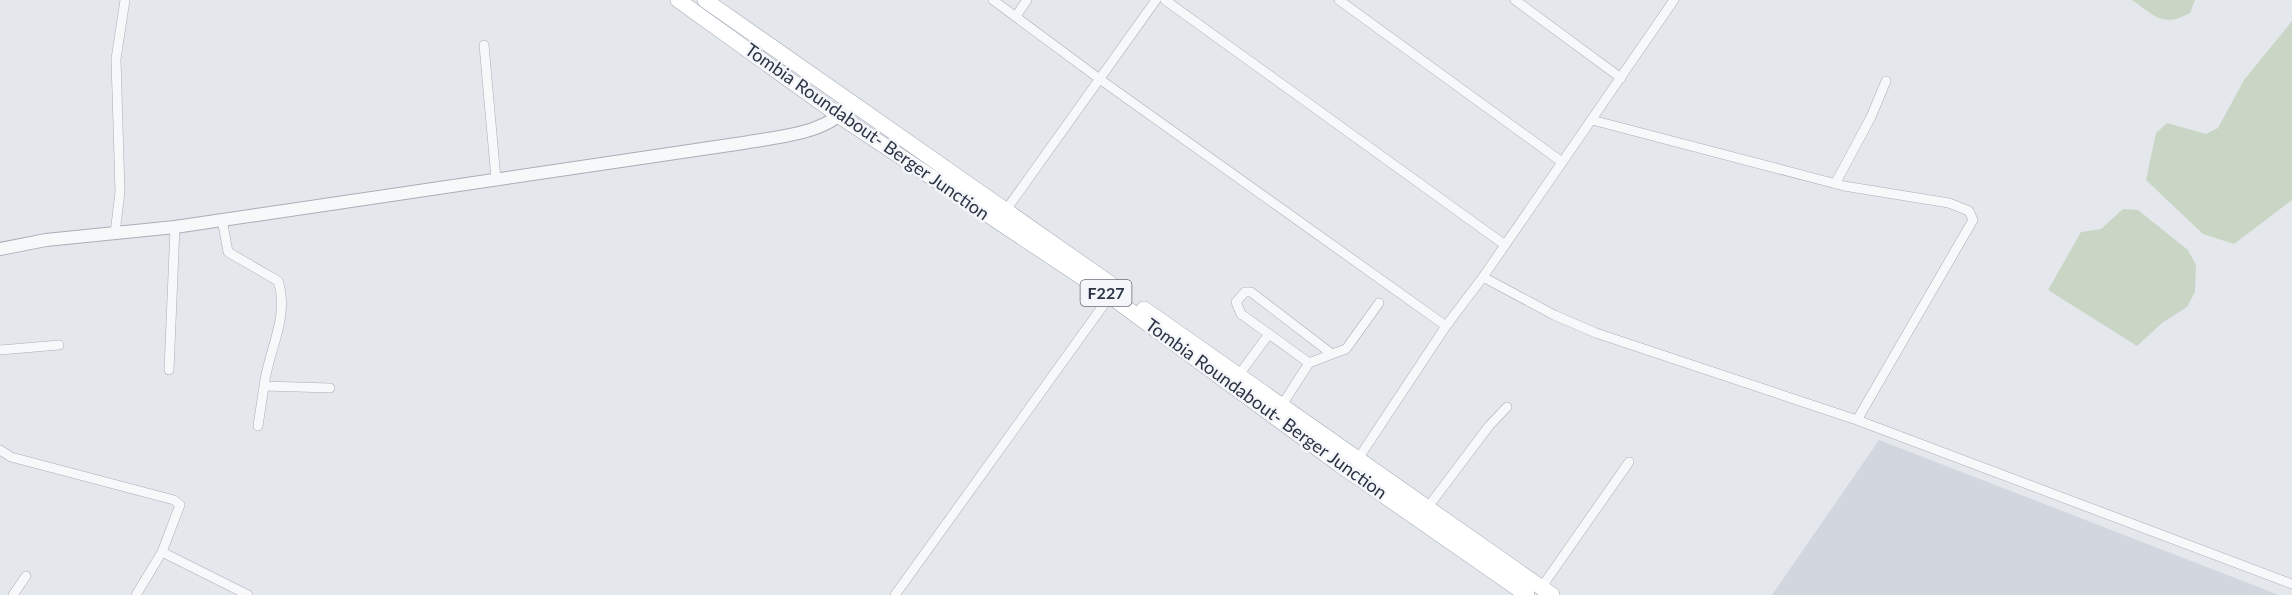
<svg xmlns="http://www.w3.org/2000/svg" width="2292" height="595" font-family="Lato,sans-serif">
	<rect width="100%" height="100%" fill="#e4e7ec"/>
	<path fill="#d2d6de" d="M 1879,440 L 2279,595 L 1772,595 Z"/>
	<path fill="#c9d6c5" d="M 2132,0 L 2195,0 L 2190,13 C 2163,28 2155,16 2132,0 Z
		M 2292,21 L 2292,200 L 2234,244 L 2203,234 L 2146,180 L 2156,133 L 2167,123 L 2206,134 L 2218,128 L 2244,80 Z
		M 2123,209 L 2138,210 L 2188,250 L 2196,265 L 2195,292 L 2187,307 L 2162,323 L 2137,346 L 2048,290 L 2081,232 L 2101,229 Z"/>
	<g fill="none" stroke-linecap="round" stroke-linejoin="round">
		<defs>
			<path id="minor" d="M 993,0 L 1101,80 L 1446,326
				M 1165,0 L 1505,245
				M 1339,0 L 1562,162
				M 1515,0 L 1621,78
				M 1016,16 L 1027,0
				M 484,45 L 496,179
				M 1592,120 L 1844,186 L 1949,203 L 1969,211 L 1973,220 L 1857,420
				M 1835,184 L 1871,117 L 1886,81
				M 1006,210 L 1156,0
				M 222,219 L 228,252 L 278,281 C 290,317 268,351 264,386 L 330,388
				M 115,233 L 120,192 L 116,59 L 125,0
				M 1483,277 L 1554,315 L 1596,333 L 1857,420 L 2292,584
				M 1269,334 L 1241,314 L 1236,302 L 1245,292 L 1251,292 L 1332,354 L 1346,349 L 1379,303
				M 0,350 L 59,345
				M 1309,363 L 1332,354
				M 169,370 L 175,227
				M 1238,376 L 1269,334 L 1309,363 L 1282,405
				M 258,426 L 264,386
				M 0,450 L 11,457 L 174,500 L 180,505 L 162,552 L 136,595
				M 1356,462 L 1446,326 L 1483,277 L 1674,0
				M 1428,507 L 1489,426 L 1507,407
				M 162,552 L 248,595
				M 1541,588 L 1629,462
				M 13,595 L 26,576
				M 895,595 L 1110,296"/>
			<path id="tertiary" d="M 0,249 L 46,240 L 175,227 L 743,143 C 781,136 826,135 852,103"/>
			<path id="primary" d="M 678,0 L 841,117 L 1110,296 L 1340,465 L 1527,595
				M 705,0 L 1118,289
				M 1144,309 L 1552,595"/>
		</defs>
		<use href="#minor" stroke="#a9aeb7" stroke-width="10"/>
		<use href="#tertiary" stroke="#a9aeb7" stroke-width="14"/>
		<use href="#primary" stroke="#a3abb8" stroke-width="16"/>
		<use href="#minor" stroke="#f7f8fa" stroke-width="9"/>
		<use href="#tertiary" stroke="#f7f8fa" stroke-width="12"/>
		<use href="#primary" stroke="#fff" stroke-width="15"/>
	</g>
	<g text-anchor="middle" stroke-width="5" stroke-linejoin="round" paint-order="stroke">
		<rect fill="#f4f6f9" stroke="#676e7b" stroke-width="1.5" x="1080.5" y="280" width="51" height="26" rx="4.5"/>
		<g font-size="16" font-weight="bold" fill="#2b3445">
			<text x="1106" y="299">F227</text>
		</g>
		<g font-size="18" fill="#2b3445" stroke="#f4f6f9">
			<text transform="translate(867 132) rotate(35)" y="6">Tombia Roundabout- Berger Junction</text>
			<text transform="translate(1266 409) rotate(36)" y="6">Tombia Roundabout- Berger Junction</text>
		</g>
	</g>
</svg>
